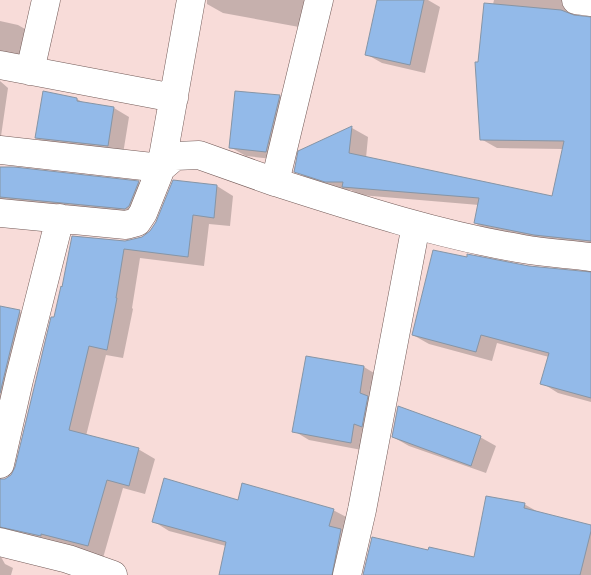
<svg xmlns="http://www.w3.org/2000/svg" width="591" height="575" font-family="'PT Sans',sans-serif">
	<rect width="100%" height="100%" fill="#f8dcd9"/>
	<path fill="#0003" d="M 207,0 L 315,0 L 310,29 L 223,13 L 207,4 Z
		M 378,0 L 428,0 L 440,7 L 425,73 L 382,63 L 366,54 Z
		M 494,0 L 579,0 L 576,7 L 577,17 L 591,18 L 591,248 L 491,232 L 475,223 L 479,205 L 360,195 L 351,190 L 342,190 L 311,180 L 295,171 L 300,152 L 352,128 L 368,137 L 366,158 L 553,198 L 563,149 L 497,148 L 481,139 L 479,63 Z
		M 0,21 L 18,25 L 32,33 L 27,59 L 0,68 Z
		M 0,81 L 8,88 L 0,143 Z
		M 280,96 L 295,105 L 282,160 L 246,156 L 230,147 Z
		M 77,99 L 84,103 L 114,108 L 129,117 L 123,154 L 51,146 L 36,138 Z
		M 30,170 L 138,182 L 152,190 L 142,213 L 38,206 L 30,202 L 29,206 L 0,205 L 0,180 Z
		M 217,186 L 233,196 L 230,226 L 209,224 L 204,266 L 140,258 L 132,308 L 133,309 L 123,358 L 106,355 L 86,436 L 138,449 L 155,459 L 145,494 L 123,488 L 103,558 L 1,548 L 1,557 L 5,564 L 13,568 L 11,575 L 0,575 L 0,308 L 20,312 L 36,321 L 1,471 L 1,480 L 4,480 L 12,476 L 16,468 L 55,319 L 125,242 L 142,238 Z
		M 468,259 L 591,274 L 591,402 L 558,393 L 542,383 L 549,357 L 497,343 L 492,361 L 429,344 L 413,335 Z
		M 307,357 L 364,367 L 379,376 L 367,451 L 309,440 L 294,431 Z
		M 393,437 L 480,437 L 496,446 L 486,473 L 409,446 Z
		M 239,501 L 333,510 L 350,519 L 349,575 L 219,575 L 226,546 L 169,531 L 153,521 Z
		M 524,504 L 540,513 L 591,526 L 591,575 L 364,575 L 429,552 L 475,558 Z"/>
	<path fill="#93bae9" stroke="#8695a6" d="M 377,0 L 424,0 L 410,65 L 365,55 Z
		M 484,3 L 561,10 L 574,15 L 591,17 L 591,241 L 534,235 L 474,223 L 479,198 L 342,187 L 343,182 L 325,182 L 294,172 L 298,151 L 352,126 L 349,153 L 552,196 L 564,141 L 480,140 L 475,62 L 478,62 Z
		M 43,91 L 77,98 L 77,101 L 114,107 L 108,146 L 35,138 Z
		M 235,91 L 280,95 L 266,152 L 229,148 Z
		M 0,167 L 14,167 L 139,181 L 129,206 L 125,209 L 0,197 Z
		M 173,180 L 217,185 L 214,218 L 193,215 L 188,257 L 124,249 L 116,298 L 117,298 L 107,350 L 89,346 L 69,430 L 139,448 L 129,486 L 107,480 L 88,546 L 41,534 L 41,536 L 0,527 L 0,479 L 5,479 L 11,475 L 15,467 L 51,317 L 54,317 L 61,286 L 62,287 L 72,236 L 125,241 L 142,237 L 150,231 L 156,222 Z
		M 433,250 L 467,257 L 467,254 L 529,266 L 591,272 L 591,398 L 540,384 L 549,353 L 481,335 L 476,352 L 412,335 Z
		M 0,306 L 20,310 L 0,393 Z
		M 306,356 L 364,366 L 360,393 L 368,396 L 362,427 L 354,424 L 351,443 L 292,432 Z
		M 398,406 L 481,436 L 471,466 L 392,437 Z
		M 164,478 L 238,500 L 242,483 L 334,509 L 329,526 L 341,529 L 332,575 L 219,575 L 226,542 L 152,522 Z
		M 486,496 L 525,503 L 524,508 L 591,525 L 591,531 L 580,575 L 363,575 L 372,537 L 428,550 L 429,547 L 474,557 Z"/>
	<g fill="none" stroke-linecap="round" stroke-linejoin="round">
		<defs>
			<path id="minor" d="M 319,0 L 275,182 C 356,208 439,235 523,249 C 545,253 568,254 591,257
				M 576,0 L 591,2
				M 0,65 L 174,98
				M 30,71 L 46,0
				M 0,150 L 161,168 L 191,0
				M 0,213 L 126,225 L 137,222 L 143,213 L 161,168 L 175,156 L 199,155 L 275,182
				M 0,464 L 19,380 L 60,218
				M 0,542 L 68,559 L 113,575
				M 347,575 L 362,510 L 416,225"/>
		</defs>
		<use href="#minor" stroke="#735b58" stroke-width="29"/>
		<use href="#minor" stroke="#fff" stroke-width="28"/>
	</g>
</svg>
